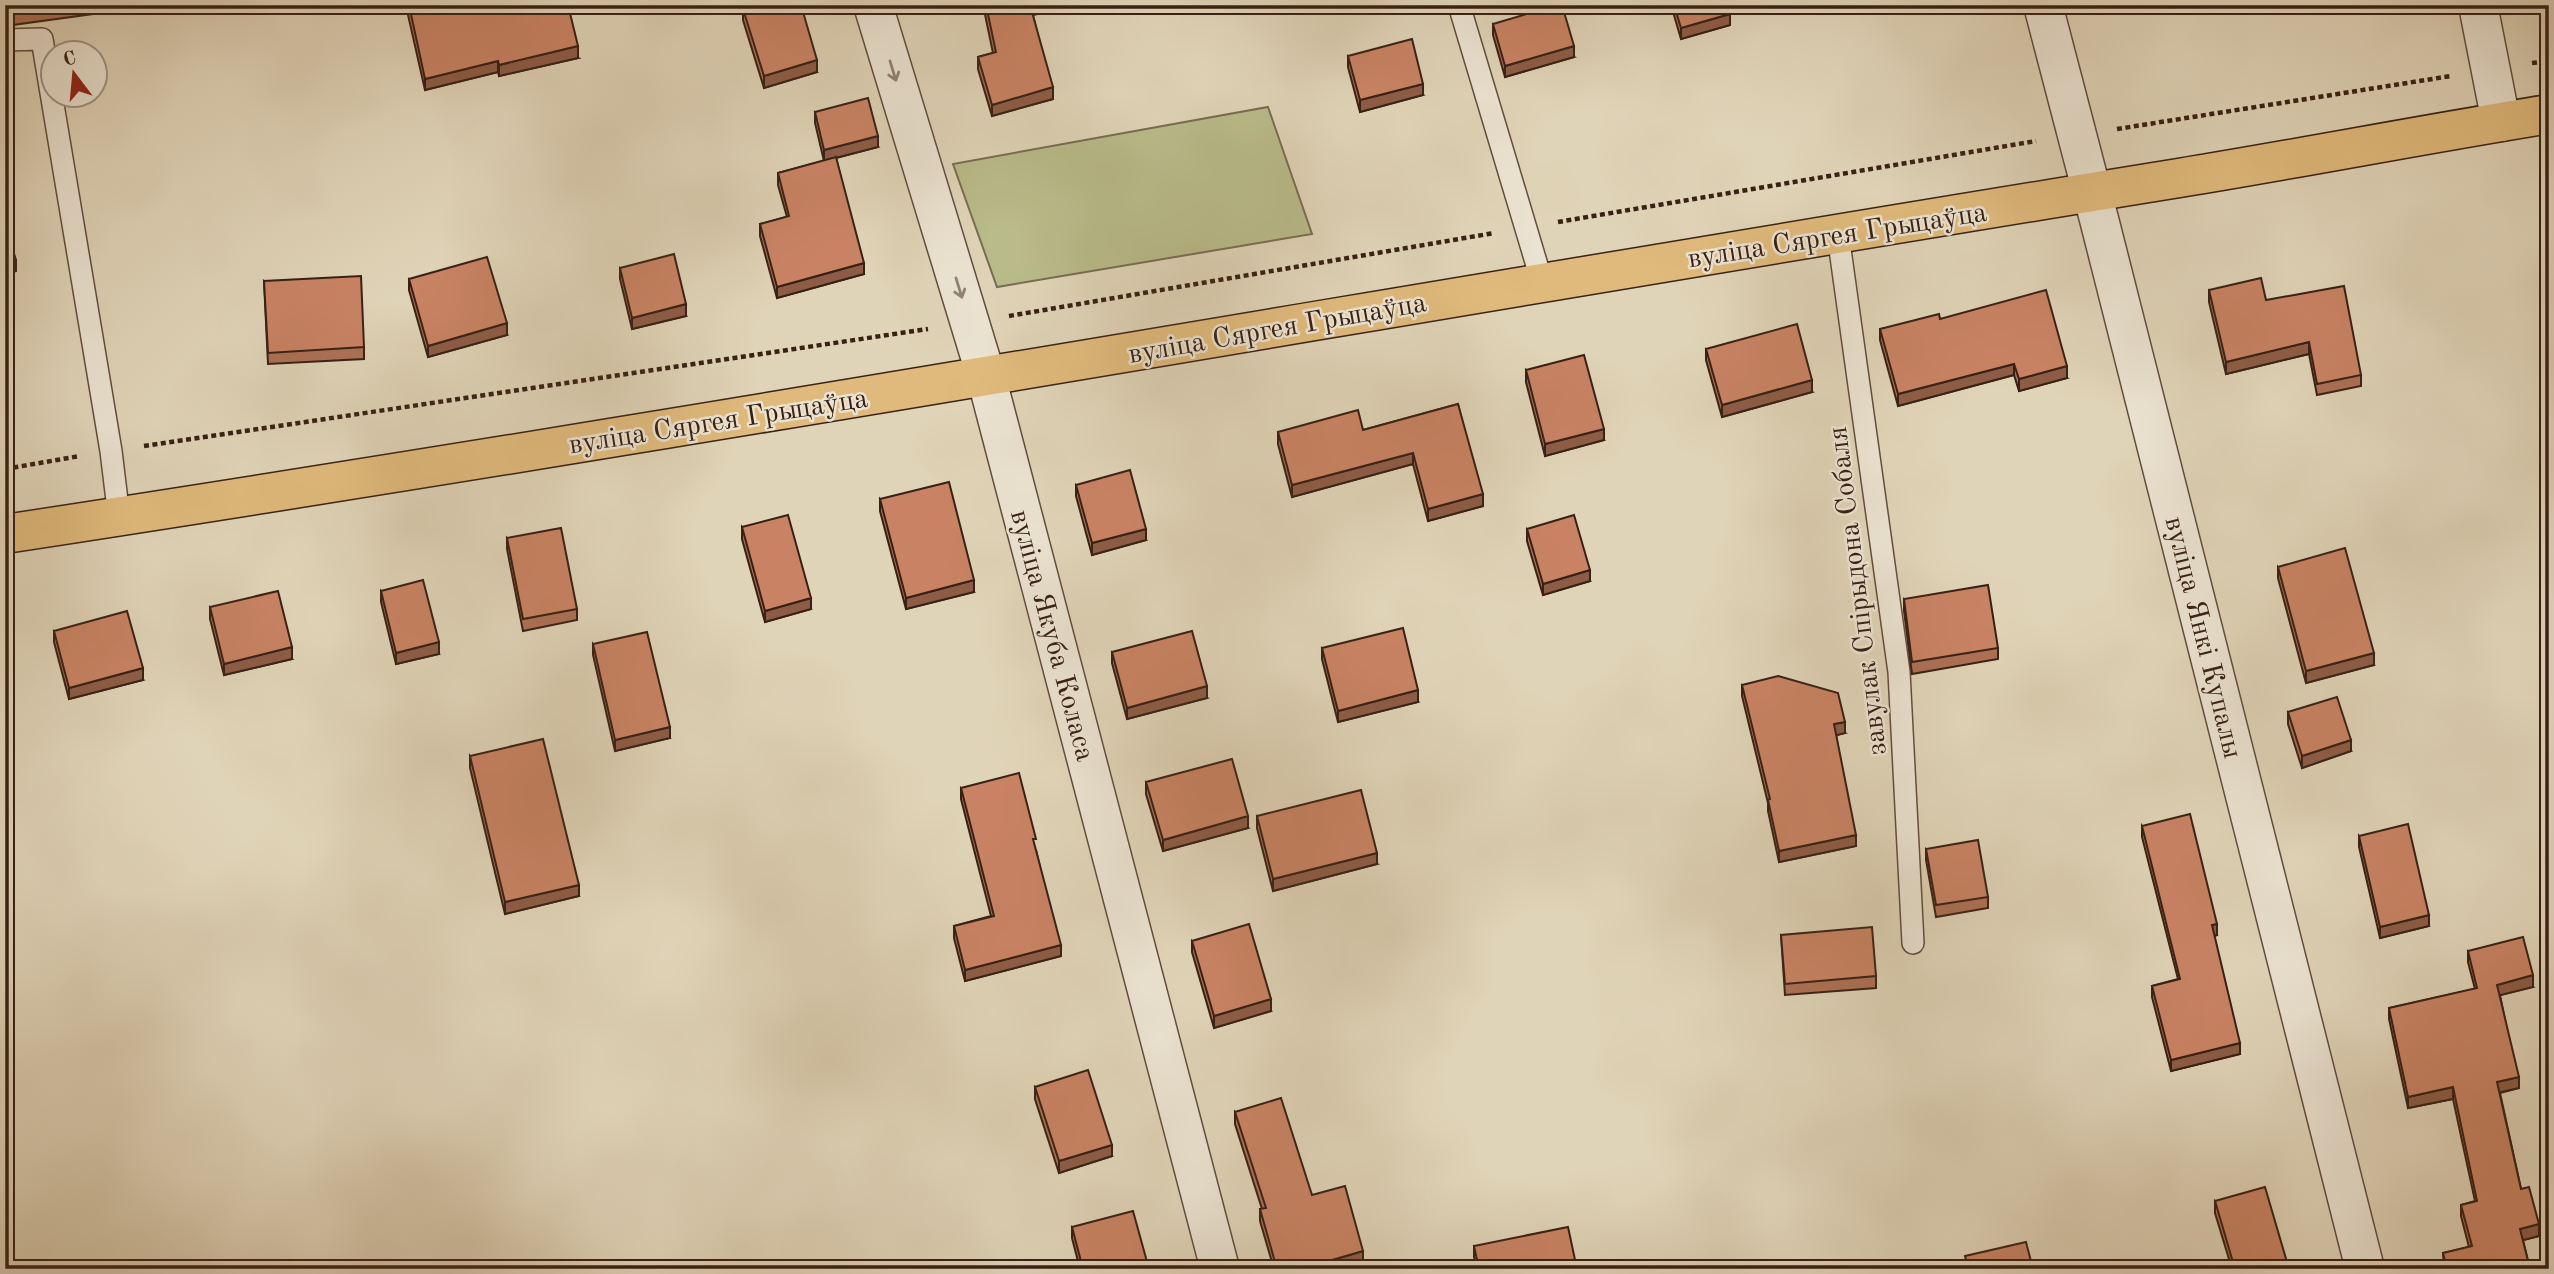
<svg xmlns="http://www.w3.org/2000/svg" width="2554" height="1274" font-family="'Old Standard TT',serif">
	<rect width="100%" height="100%" fill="#e0d4b8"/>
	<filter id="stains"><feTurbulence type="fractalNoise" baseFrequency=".00286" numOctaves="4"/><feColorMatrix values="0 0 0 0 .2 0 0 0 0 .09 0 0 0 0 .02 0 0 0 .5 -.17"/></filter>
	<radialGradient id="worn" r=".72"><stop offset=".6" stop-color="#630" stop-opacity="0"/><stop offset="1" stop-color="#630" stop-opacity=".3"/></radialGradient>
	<path fill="#b9bb8a" stroke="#786e50" stroke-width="2" d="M 1268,107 L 1312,234 L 997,287 L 953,164 Z"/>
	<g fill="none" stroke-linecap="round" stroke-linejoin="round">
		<defs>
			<path id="service" d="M 1459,5 L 1542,282
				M 5,40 L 42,39 L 111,451 L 119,517
				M 1838,235 L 1899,672 L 1913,943"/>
			<path id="minor" d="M 873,5 L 986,376 L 1220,1269
				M 2043,5 L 2100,223 L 2365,1269
				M 2478,5 L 2501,122"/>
			<path id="primary" d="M 5,534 C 731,423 1454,295 2179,178 C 2302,158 2425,134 2549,114"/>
		</defs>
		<use href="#service" stroke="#624d3e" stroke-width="24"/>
		<use href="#minor" stroke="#624d3e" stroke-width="41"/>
		<use href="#primary" stroke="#382015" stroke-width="41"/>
		<path stroke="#382015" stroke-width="4.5" stroke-dasharray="5 3.5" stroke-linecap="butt" d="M 2532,63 L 2549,61
			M 2117,129 L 2451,76
			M 1558,222 L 2036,141
			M 1009,316 L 1494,233
			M 144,446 L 928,329
			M 5,469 L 80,456"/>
		<use href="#service" stroke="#ebe3d1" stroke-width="21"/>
		<use href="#minor" stroke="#ebe3d1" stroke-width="38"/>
		<use href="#primary" stroke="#e0ba7c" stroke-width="38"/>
	</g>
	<path fill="#ad7156" stroke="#382015" stroke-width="2" d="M 5,5 L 159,5 L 5,26 Z
		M 408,5 L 578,58 L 499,76 L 498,72 L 425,90 L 408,15 Z
		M 983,5 L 1047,5 L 1047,12 L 1033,15 L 1053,99 L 992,116 L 978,69 L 978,57 L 993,53 Z
		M 1671,5 L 1727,5 L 1730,25 L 1681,39 Z
		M 743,9 L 817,72 L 764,88 L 743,20 Z
		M 1493,24 L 1574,57 L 1505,77 L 1493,35 Z
		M 1348,56 L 1423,95 L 1360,112 L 1348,67 Z
		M 815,112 L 878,147 L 836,158 L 864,274 L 777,298 L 760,236 L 760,224 L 787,217 L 778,185 L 778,173 L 824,161 L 815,123 Z
		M 620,268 L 686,316 L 632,329 L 620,279 Z
		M 409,279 L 507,335 L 428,357 L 409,290 Z
		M 264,281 L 364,347 L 364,359 L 268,364 Z
		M 2209,290 L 2266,300 L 2361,375 L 2361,386 L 2317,395 L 2309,354 L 2226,374 L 2209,302 Z
		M 1940,319 L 2067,378 L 2019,391 L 2014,375 L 1898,406 L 1880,340 L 1880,329 Z
		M 1706,349 L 1812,392 L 1722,417 L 1706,360 Z
		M 1526,370 L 1604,440 L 1545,456 L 1526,382 Z
		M 1458,404 L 1483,506 L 1428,521 L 1413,464 L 1292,497 L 1278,444 L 1278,432 L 1363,430 Z
		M 1076,485 L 1146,540 L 1092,555 L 1076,496 Z
		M 880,499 L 974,592 L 906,609 L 880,511 Z
		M 742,527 L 811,609 L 765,622 L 742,539 Z
		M 1527,529 L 1590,581 L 1543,595 L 1527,541 Z
		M 507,538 L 577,609 L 577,620 L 523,631 L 507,549 Z
		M 2278,567 L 2374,665 L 2306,683 L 2278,578 Z
		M 381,591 L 439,654 L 396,664 L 381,602 Z
		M 1904,599 L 1998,648 L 1998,659 L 1912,674 L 1904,611 Z
		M 210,607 L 292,659 L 224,675 L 210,619 Z
		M 54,631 L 143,680 L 69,699 L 54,642 Z
		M 593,644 L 670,738 L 615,751 L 593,655 Z
		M 1322,648 L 1418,702 L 1338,722 L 1322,659 Z
		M 1112,652 L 1207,698 L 1127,719 L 1112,663 Z
		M 1742,685 L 1845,733 L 1836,735 L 1856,846 L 1779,862 L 1768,811 L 1768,803 L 1742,696 Z
		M 2288,712 L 2351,751 L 2302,768 L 2288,724 Z
		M 470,756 L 579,896 L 505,914 L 470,768 Z
		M 1146,782 L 1248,828 L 1163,851 L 1146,794 Z
		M 961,788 L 1036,850 L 1061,956 L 965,981 L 954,938 L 954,926 L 991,916 L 961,799 Z
		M 1257,816 L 1377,864 L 1273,891 L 1257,828 Z
		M 2142,826 L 2217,935 L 2214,936 L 2240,1054 L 2171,1071 L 2152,997 L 2152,986 L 2178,979 L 2142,837 Z
		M 2359,836 L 2429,926 L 2380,938 L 2359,847 Z
		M 1926,849 L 1988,897 L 1988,908 L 1936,917 L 1926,860 Z
		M 1781,935 L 1876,976 L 1876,988 L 1785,995 Z
		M 1192,941 L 1271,1011 L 1214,1028 L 1192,952 Z
		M 2468,951 L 2533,987 L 2500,995 L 2519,1088 L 2500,1093 L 2521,1189 L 2539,1236 L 2523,1240 L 2530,1269 L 2444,1269 L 2443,1253 L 2469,1247 L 2461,1216 L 2461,1205 L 2475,1201 L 2453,1099 L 2408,1108 L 2389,1019 L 2389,1008 L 2475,989 L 2468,962 Z
		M 1035,1087 L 1112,1156 L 1059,1173 L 1035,1099 Z
		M 1235,1112 L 1312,1195 L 1363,1263 L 1342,1269 L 1274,1269 L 1260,1221 L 1260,1209 L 1262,1209 L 1235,1124 Z
		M 2215,1201 L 2289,1269 L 2232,1269 L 2215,1213 Z
		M 1072,1227 L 1149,1269 L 1080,1269 L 1072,1238 Z
		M 1474,1246 L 1577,1269 L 1477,1269 L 1474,1257 Z"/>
	<path fill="#8d5c46" stroke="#382015" stroke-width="2" d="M 1030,5 L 1047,5 L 1047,12 L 1030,15 Z
		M 1730,14 L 1730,25 L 1681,39 L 1681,28 Z
		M 578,46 L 578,58 L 499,76 L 499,65 Z
		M 1574,46 L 1574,57 L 1505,77 L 1505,66 Z
		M 817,60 L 817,72 L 764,88 L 764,76 Z
		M 498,61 L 498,72 L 425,90 L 425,79 Z
		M 1423,84 L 1423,95 L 1360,112 L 1360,100 Z
		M 1053,87 L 1053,99 L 992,116 L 992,105 Z
		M 878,136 L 878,147 L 824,161 L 824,150 Z
		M 16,260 L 16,271 L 5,275 L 5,263 Z
		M 864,263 L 864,274 L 777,298 L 777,287 Z
		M 686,304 L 686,316 L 632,329 L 632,318 Z
		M 507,323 L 507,335 L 428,357 L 428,346 Z
		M 2309,342 L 2309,354 L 2226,374 L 2226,362 Z
		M 2014,364 L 2014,375 L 1898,406 L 1898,394 Z
		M 2067,366 L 2067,378 L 2019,391 L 2019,379 Z
		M 1812,380 L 1812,392 L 1722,417 L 1722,405 Z
		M 1604,429 L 1604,440 L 1545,456 L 1545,444 Z
		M 1413,453 L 1413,464 L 1292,497 L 1292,485 Z
		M 1483,494 L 1483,506 L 1428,521 L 1428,509 Z
		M 1146,529 L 1146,540 L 1092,555 L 1092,543 Z
		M 1590,570 L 1590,581 L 1543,595 L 1543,584 Z
		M 974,580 L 974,592 L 906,609 L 906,598 Z
		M 811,598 L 811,609 L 765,622 L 765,611 Z
		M 439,642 L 439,654 L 396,664 L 396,653 Z
		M 292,647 L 292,659 L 224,675 L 224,664 Z
		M 2374,653 L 2374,665 L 2306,683 L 2306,671 Z
		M 143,668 L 143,680 L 69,699 L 69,688 Z
		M 1207,686 L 1207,698 L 1127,719 L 1127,708 Z
		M 1418,690 L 1418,702 L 1338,722 L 1338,711 Z
		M 1845,722 L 1845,733 L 1834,736 L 1834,724 Z
		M 670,727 L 670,738 L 615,751 L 615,740 Z
		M 2351,740 L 2351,751 L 2302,768 L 2302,756 Z
		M 1248,816 L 1248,828 L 1163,851 L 1163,840 Z
		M 1856,835 L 1856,846 L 1779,862 L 1779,851 Z
		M 1377,853 L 1377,864 L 1273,891 L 1273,879 Z
		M 579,885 L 579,896 L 505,914 L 505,902 Z
		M 2429,915 L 2429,926 L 2380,938 L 2380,927 Z
		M 2217,924 L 2217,935 L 2212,937 L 2212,925 Z
		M 1061,945 L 1061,956 L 965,981 L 965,970 Z
		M 2533,975 L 2533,987 L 2497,996 L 2497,985 Z
		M 1271,999 L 1271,1011 L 1214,1028 L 1214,1016 Z
		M 2240,1043 L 2240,1054 L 2171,1071 L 2171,1060 Z
		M 2519,1077 L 2519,1088 L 2497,1093 L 2497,1082 Z
		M 2453,1087 L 2453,1099 L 2408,1108 L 2408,1097 Z
		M 1112,1145 L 1112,1156 L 1059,1173 L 1059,1161 Z
		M 2539,1224 L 2539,1236 L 2520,1241 L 2520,1229 Z
		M 1363,1251 L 1363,1263 L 1342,1269 L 1301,1269 Z"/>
	<path fill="#c98364" stroke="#382015" stroke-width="2" d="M 409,5 L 568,5 L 578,46 L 499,65 L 498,61 L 425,79 Z
		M 755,5 L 801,5 L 817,60 L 764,76 L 743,9 Z
		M 986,5 L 1030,5 L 1053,87 L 992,105 L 978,57 L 996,52 Z
		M 1557,5 L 1562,5 L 1574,46 L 1505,66 L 1493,24 Z
		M 1674,5 L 1727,5 L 1730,14 L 1681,28 Z
		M 1412,39 L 1423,84 L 1360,100 L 1348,56 Z
		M 868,98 L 878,136 L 824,150 L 815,112 Z
		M 836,157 L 864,263 L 777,287 L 760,224 L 789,216 L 778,173 Z
		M 5,225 L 16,260 L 5,263 Z
		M 674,254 L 686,304 L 632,318 L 620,268 Z
		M 487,257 L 507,323 L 428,346 L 409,279 Z
		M 361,276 L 364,347 L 268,353 L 264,281 Z
		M 2261,278 L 2266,300 L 2344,286 L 2361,375 L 2317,384 L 2309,342 L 2226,362 L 2209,290 Z
		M 2046,290 L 2067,366 L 2019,379 L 2014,364 L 1898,394 L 1880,329 L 1939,314 L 1940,319 Z
		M 1797,324 L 1812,380 L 1722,405 L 1706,349 Z
		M 1584,355 L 1604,429 L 1545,444 L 1526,370 Z
		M 1458,404 L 1483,494 L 1428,509 L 1413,453 L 1292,485 L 1278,432 L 1358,410 L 1363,430 Z
		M 1130,470 L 1146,529 L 1092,543 L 1076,485 Z
		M 949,482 L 974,580 L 906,598 L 880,499 Z
		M 788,515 L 811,598 L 765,611 L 742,527 Z
		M 1574,515 L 1590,570 L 1543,584 L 1527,529 Z
		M 561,528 L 577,609 L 523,619 L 507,538 Z
		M 2345,548 L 2374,653 L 2306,671 L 2278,567 Z
		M 423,580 L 439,642 L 396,653 L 381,591 Z
		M 1988,585 L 1998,648 L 1912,662 L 1904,599 Z
		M 278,591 L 292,647 L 224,664 L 210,607 Z
		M 127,611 L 143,668 L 69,688 L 54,631 Z
		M 1403,628 L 1418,690 L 1338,711 L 1322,648 Z
		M 1192,631 L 1207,686 L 1127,708 L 1112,652 Z
		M 647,632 L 670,727 L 615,740 L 593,644 Z
		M 1778,676 L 1838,693 L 1845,722 L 1834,724 L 1856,835 L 1779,851 L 1768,800 L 1770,799 L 1742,685 Z
		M 2337,697 L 2351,740 L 2302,756 L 2288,712 Z
		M 543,739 L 579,885 L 505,902 L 470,756 Z
		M 1232,759 L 1248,816 L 1163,840 L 1146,782 Z
		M 1019,773 L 1036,839 L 1033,839 L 1061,945 L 965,970 L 954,926 L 994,916 L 961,788 Z
		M 1361,790 L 1377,853 L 1273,879 L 1257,816 Z
		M 2190,814 L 2217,924 L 2212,925 L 2240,1043 L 2171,1060 L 2152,986 L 2180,979 L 2142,826 Z
		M 2408,824 L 2429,915 L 2380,927 L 2359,836 Z
		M 1978,840 L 1988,897 L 1936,905 L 1926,849 Z
		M 1249,924 L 1271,999 L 1214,1016 L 1192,941 Z
		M 1872,927 L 1876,976 L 1785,984 L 1781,935 Z
		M 2523,937 L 2533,975 L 2497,985 L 2519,1077 L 2497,1082 L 2521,1189 L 2529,1187 L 2539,1224 L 2520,1229 L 2530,1269 L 2447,1269 L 2443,1253 L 2472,1246 L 2461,1205 L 2477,1201 L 2453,1087 L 2408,1097 L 2389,1008 L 2477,988 L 2468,951 Z
		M 1088,1070 L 1112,1145 L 1059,1161 L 1035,1087 Z
		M 1281,1098 L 1312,1195 L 1345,1186 L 1363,1251 L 1301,1269 L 1277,1269 L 1260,1209 L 1266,1208 L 1235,1112 Z
		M 2265,1187 L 2289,1269 L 2235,1269 L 2215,1201 Z
		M 1133,1211 L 1149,1269 L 1083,1269 L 1072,1227 Z
		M 1568,1227 L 1577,1269 L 1479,1269 L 1474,1246 Z
		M 2026,1242 L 2033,1269 L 1968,1269 L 1965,1256 Z
		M 5,1247 L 7,1269 L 5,1269 Z"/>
	<defs><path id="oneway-shaft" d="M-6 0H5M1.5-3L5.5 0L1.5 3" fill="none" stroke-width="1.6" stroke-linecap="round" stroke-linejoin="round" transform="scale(1.75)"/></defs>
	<g stroke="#928273">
		<use href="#oneway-shaft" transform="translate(893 71) rotate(73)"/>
		<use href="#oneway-shaft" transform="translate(959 288) rotate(73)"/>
	</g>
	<g text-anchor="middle" stroke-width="5" stroke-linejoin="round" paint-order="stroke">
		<g font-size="28" fill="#382015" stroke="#ebe3d1">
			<text transform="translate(1837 234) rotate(-9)" y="10">вуліца Сяргея Грыцаўца</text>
			<text transform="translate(1277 327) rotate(-10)" y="10">вуліца Сяргея Грыцаўца</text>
			<text transform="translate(718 420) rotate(-9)" y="10">вуліца Сяргея Грыцаўца</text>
			<text transform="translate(1856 591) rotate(-97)" y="10">завулак Спірыдона Собаля</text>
			<text transform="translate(1054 635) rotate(75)" y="10">вуліца Якуба Коласа</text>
			<text transform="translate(2205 637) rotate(76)" y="10">вуліца Янкі Купалы</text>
		</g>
	</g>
	<rect width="2554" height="1274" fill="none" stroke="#e0d4b8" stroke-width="28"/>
	<rect x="7" y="7" width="2540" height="1260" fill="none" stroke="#382015" stroke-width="3.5"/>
	<rect x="14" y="14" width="2526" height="1246" fill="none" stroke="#382015" stroke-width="2"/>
	<g transform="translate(74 74) rotate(344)"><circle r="33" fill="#ebe3d1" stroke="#a39586" stroke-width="2"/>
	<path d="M0-5L12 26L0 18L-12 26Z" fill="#8f2418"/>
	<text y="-10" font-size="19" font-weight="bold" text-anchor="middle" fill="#382015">С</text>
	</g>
	<rect width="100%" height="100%" filter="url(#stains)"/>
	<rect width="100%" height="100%" fill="url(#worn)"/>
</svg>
